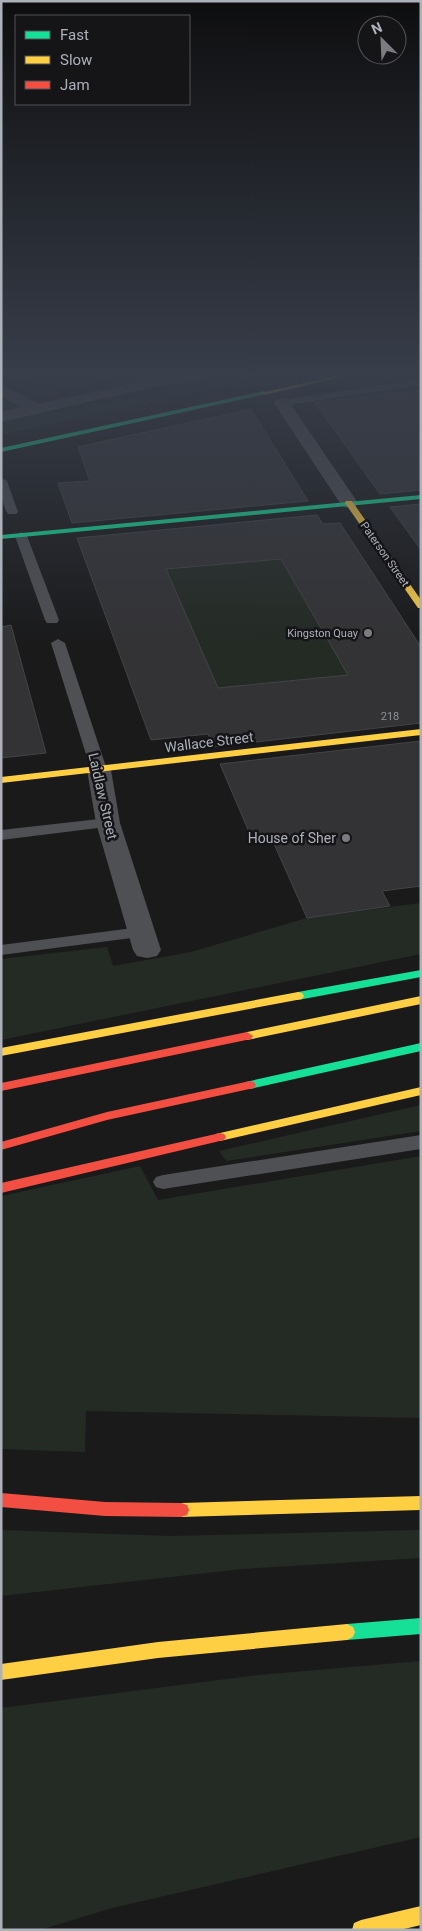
<svg xmlns="http://www.w3.org/2000/svg" width="422" height="1931" font-family="Roboto,sans-serif">
	<rect width="100%" height="100%" fill="#1a1a1b"/>
	<path fill="#242b25" d="M 27,375 L 134,375 L 142,380 L 117,385 L 110,381 L 32,398 L 53,413 L 232,378 L 228,375 L 279,375 L 1,435 L 1,396 L 19,392 L 37,382 Z
		M 281,559 L 348,675 L 218,688 L 166,569 Z
		M 421,903 L 421,954 L 1,1040 L 1,959 L 107,947 L 113,966 L 191,952 L 307,918 Z
		M 421,1105 L 421,1131 L 226,1161 L 219,1151 Z
		M 421,1156 L 421,1418 L 86,1411 L 85,1452 L 1,1449 L 1,1196 L 140,1166 L 158,1200 Z
		M 1,1530 L 170,1536 L 421,1530 L 421,1558 L 242,1569 L 1,1596 Z
		M 421,1661 L 421,1837 L 112,1908 L 40,1930 L 1,1930 L 1,1708 L 258,1675 Z"/>
	<path fill="#333335" stroke="#434447" fill-rule="evenodd" d="M 421,391 L 421,490 L 380,494 L 315,403 L 363,396 Z
		M 251,409 L 308,501 L 72,523 L 58,483 L 90,481 L 78,447 Z
		M 421,504 L 421,550 L 390,507 Z
		M 317,515 L 323,524 L 340,523 L 421,647 L 421,723 L 213,747 L 208,734 L 151,740 L 77,538 ZM 281,559 L 348,675 L 218,688 L 166,569 Z
		M 11,625 L 46,753 L 1,758 L 1,627 Z
		M 421,741 L 421,886 L 382,891 L 390,906 L 307,918 L 271,837 L 252,839 L 220,764 Z"/>
	<g fill="none" stroke-linecap="round" stroke-linejoin="round">
		<path fill="#4f5053" fill-rule="evenodd" d="M 421,379 L 421,385 L 282,406 L 277,403 L 282,400 Z
			M 1,478 L 7,481 L 18,512 L 16,514 L 8,514 C 1,503 1,491 1,478 Z
			M 21,532 L 27,536 L 59,620 L 57,623 L 47,623 L 45,620 L 15,536 Z
			M 58,639 L 65,643 L 107,770 L 104,773 L 94,773 L 91,770 L 51,643 Z
			M 108,818 L 114,820 L 116,823 L 114,826 L 1,840 L 1,830 Z
			M 141,927 L 147,928 L 150,932 L 147,936 L 1,955 L 1,945 Z
			M 421,1135 L 421,1149 L 163,1189 L 156,1187 L 153,1182 L 156,1177 L 163,1175 Z"/>
		<path fill="#4f5053" fill-rule="evenodd" d="M 171,375 L 212,375 L 210,378 L 204,380 L 158,386 L 1,422 L 1,412 L 21,407 L 1,396 L 1,384 L 38,404 Z
			M 282,398 L 288,400 L 358,503 L 355,507 L 349,508 L 343,507 L 340,503 L 274,403 L 276,400 Z
			M 99,763 L 107,765 L 111,770 L 120,823 L 161,950 L 157,956 L 147,958 L 137,956 L 133,950 L 96,823 L 87,770 L 91,765 Z"/>
		<path fill="#16e098" fill-rule="evenodd" d="M 264,391 L 266,392 L 266,394 L 1,452 L 1,448 Z
			M 421,495 L 421,499 L 1,539 L 1,535 Z
			M 421,970 L 421,977 L 298,1000 L 292,996 L 298,992 Z
			M 421,1043 L 421,1051 L 250,1089 L 246,1088 L 244,1085 L 246,1082 L 250,1081 Z
			M 421,1618 L 421,1634 L 347,1640 L 341,1637 L 339,1632 L 341,1627 L 347,1624 Z"/>
		<path fill="#ffcf43" fill-rule="evenodd" d="M 340,375 L 350,375 L 264,395 L 261,393 Z
			M 346,501 L 352,501 L 421,600 L 421,608 L 418,608 L 345,503 Z
			M 421,729 L 421,735 L 1,783 L 1,777 Z
			M 298,992 L 302,993 L 304,996 L 302,999 L 1,1056 L 1,1048 Z
			M 421,996 L 421,1004 L 247,1040 L 241,1036 L 247,1032 Z
			M 421,1087 L 421,1095 L 220,1141 L 216,1140 L 214,1137 L 216,1134 L 220,1133 Z
			M 421,1496 L 421,1510 L 181,1517 L 175,1515 L 173,1510 L 175,1505 L 181,1503 Z
			M 347,1624 L 353,1627 L 355,1632 L 353,1637 L 347,1640 L 158,1658 L 1,1680 L 1,1664 L 158,1642 Z
			M 421,1906 L 421,1925 L 400,1930 L 352,1930 L 354,1923 L 361,1920 Z"/>
		<path fill="#f24e42" fill-rule="evenodd" d="M 247,1032 L 253,1036 L 251,1039 L 1,1091 L 1,1083 Z
			M 250,1081 L 254,1082 L 256,1085 L 254,1088 L 107,1120 L 1,1150 L 1,1142 L 107,1112 Z
			M 220,1133 L 224,1134 L 226,1137 L 224,1140 L 1,1193 L 1,1183 Z
			M 1,1493 L 105,1502 L 181,1503 L 187,1505 L 189,1510 L 187,1515 L 181,1517 L 105,1516 L 1,1507 Z"/>
	</g>
	<linearGradient id="sky" x2="0" y2="1"><stop stop-color="#0e0e0f"/><stop offset="0.58" stop-color="#383e4a"/><stop offset="1" stop-color="#383e4a" stop-opacity="0"/></linearGradient>
	<rect width="422" height="645" fill="url(#sky)"/>
	<g fill="#7a7c82" stroke="#151417" stroke-width="2">
		<circle cx="368" cy="633" r="5"/>
		<circle cx="346" cy="838" r="5"/>
	</g>
	<g text-anchor="middle" stroke-width="5" stroke-linejoin="round" paint-order="stroke">
		<g font-size="11" fill="#adb1ba" stroke="#151417">
			<text transform="translate(385 554) rotate(55)" y="4">Paterson Street</text>
		</g>
		<g font-size="11" fill="#adb1ba" stroke="#151417" text-anchor="end">
			<text x="358" y="637">Kingston Quay</text>
		</g>
		<g font-size="11" fill="#8e9299">
			<text x="390" y="720">218</text>
		</g>
		<g font-size="14" fill="#adb1ba" stroke="#151417">
			<text transform="translate(209 742) rotate(-7)" y="5">Wallace Street</text>
			<text transform="translate(103 796) rotate(77)" y="5">Laidlaw Street</text>
		</g>
		<g font-size="14" fill="#adb1ba" stroke="#151417" text-anchor="end">
			<text x="336" y="843">House of Sher</text>
		</g>
	</g>
	<rect width="422" height="1931" fill="none" stroke="#adb1ba" stroke-width="5"/>
	<rect x="15" y="15" width="175" height="90" fill="#151417" stroke="#525358"/>
	<rect x="25" y="31" width="25" height="8" fill="#16e098" stroke="#525358"/>
	<text x="60" y="40" font-size="15" fill="#adb1ba">Fast</text>
	<rect x="25" y="56" width="25" height="8" fill="#ffcf43" stroke="#525358"/>
	<text x="60" y="65" font-size="15" fill="#adb1ba">Slow</text>
	<rect x="25" y="81" width="25" height="8" fill="#f24e42" stroke="#525358"/>
	<text x="60" y="90" font-size="15" fill="#adb1ba">Jam</text>
	<g transform="translate(382 40) rotate(336)"><circle r="24" fill="#151417" stroke="#525358"/>
	<path d="M0-4L9 19L0 12L-9 19Z" fill="#7a7c82"/>
	<text y="-8" font-size="14" font-weight="bold" text-anchor="middle" fill="#adb1ba">N</text>
	</g>
</svg>
